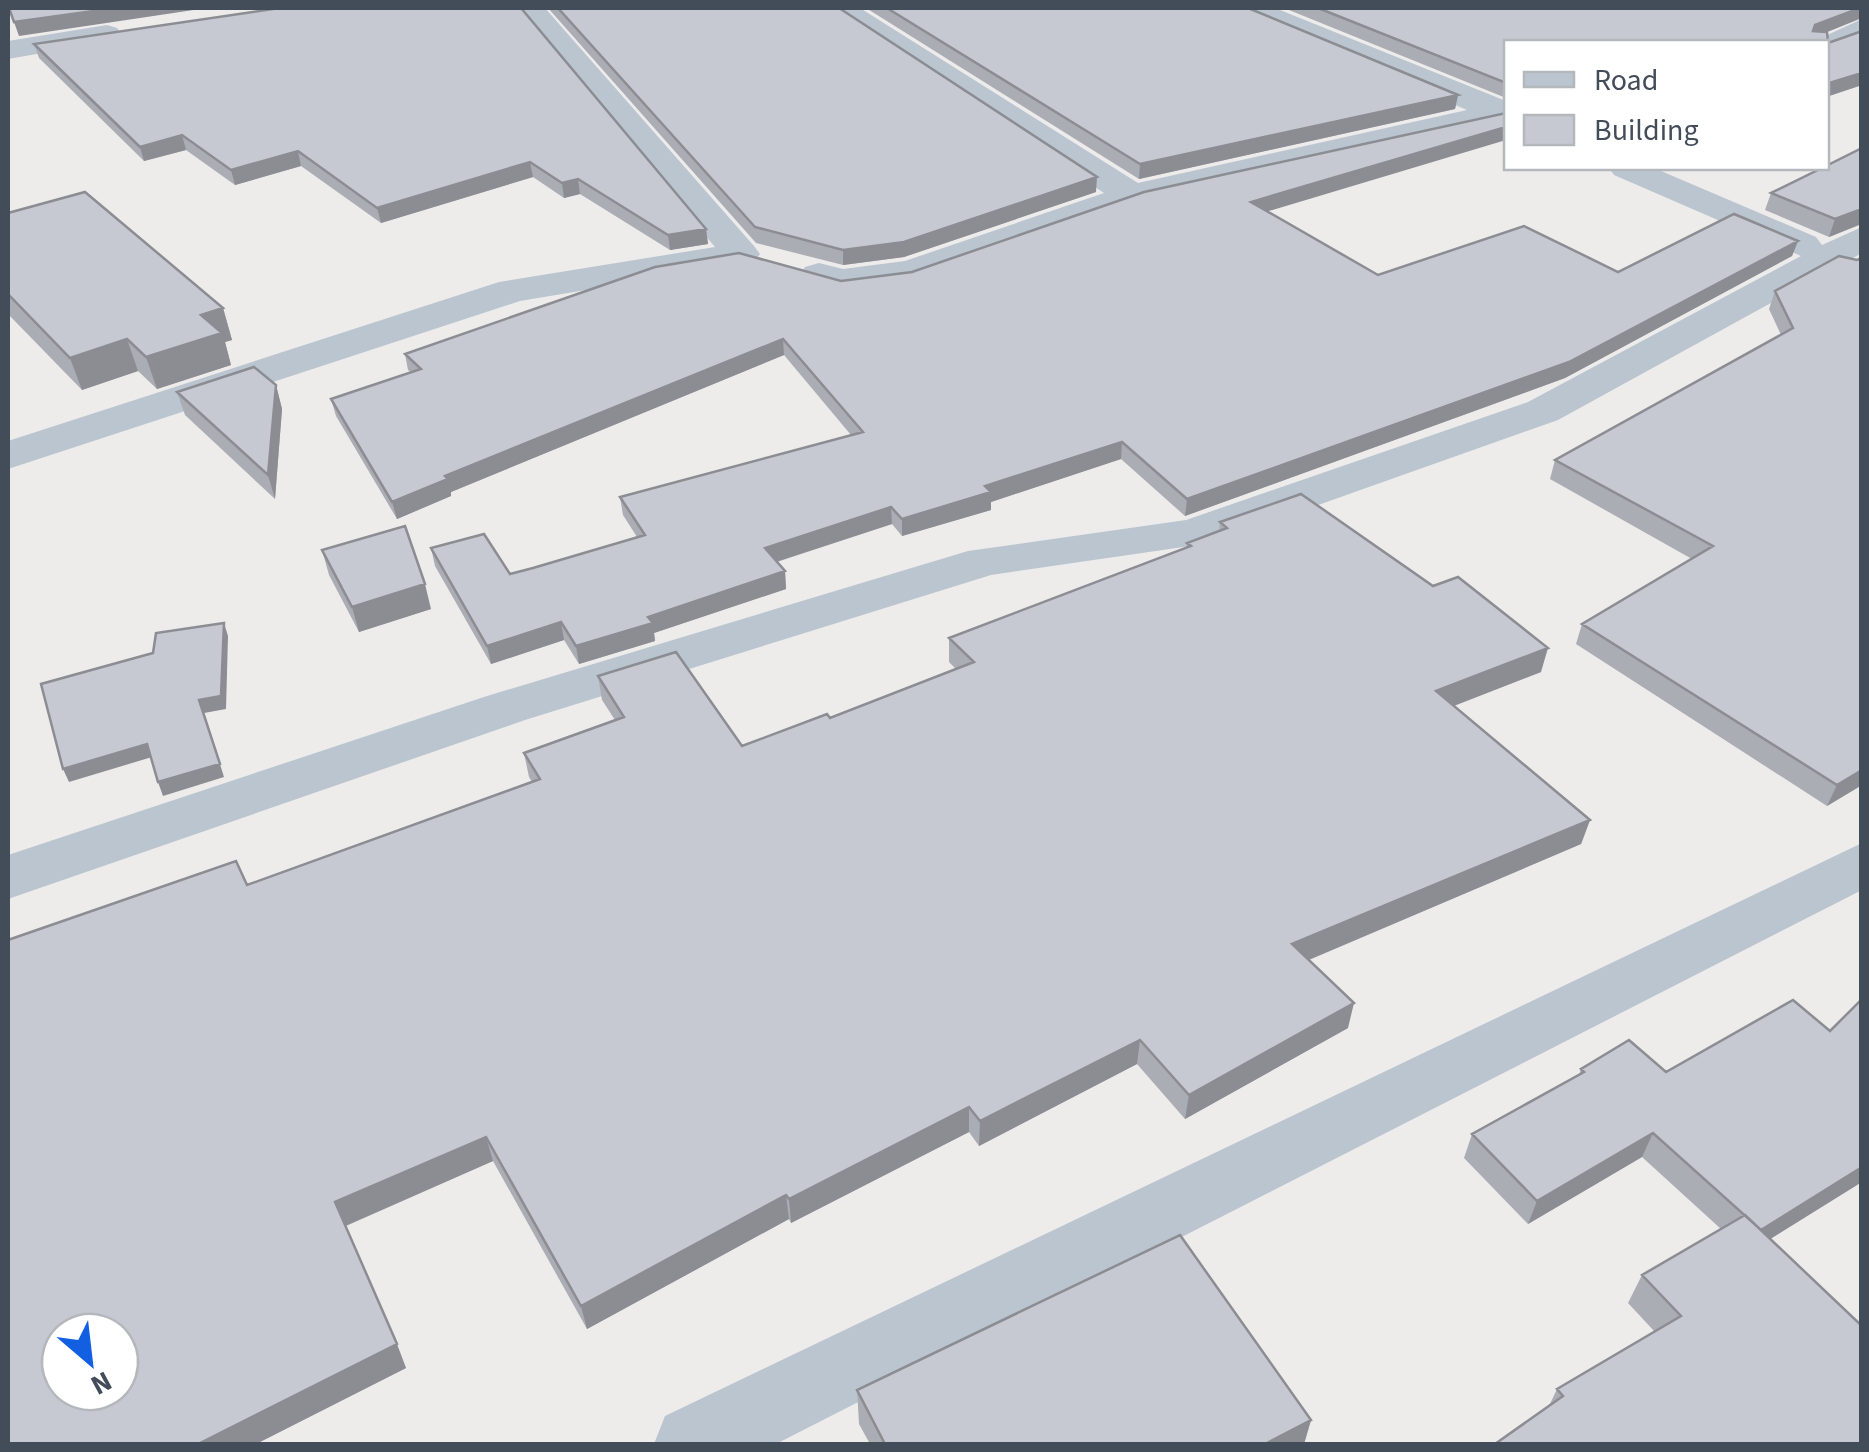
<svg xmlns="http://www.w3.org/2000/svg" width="1869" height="1452" font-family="'Source Sans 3',sans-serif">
	<rect width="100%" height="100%" fill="#eeebeb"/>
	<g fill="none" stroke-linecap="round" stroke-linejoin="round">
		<path fill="#bbc5cf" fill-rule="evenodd" d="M 516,8 L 545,8 L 754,246 L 760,254 L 754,262 L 520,301 L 8,469 L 8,441 L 499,282 L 715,247 Z
			M 827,8 L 860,8 L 1138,183 L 1467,110 L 1241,14 L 1237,8 L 1275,8 L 1506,101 L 1506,123 L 1142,203 L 911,284 L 843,293 L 805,283 L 800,275 L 805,267 L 819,263 L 843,269 L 905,261 L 1104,193 Z
			M 1862,19 L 1862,39 L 1826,53 L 1826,42 L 1812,42 Z
			M 107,25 L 117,28 L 122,34 L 117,40 L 8,59 L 8,41 Z
			M 1609,168 L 1654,168 L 1816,237 L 1822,245 L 1862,227 L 1862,253 L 1558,420 L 1211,543 L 991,575 L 525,720 L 8,899 L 8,855 L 487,696 L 968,551 L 1186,520 L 1528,402 L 1801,256 L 1614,175 Z
			M 1862,843 L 1862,890 L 776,1444 L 654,1444 L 665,1416 Z"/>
	</g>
	<path fill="#abadb5" d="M 521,8 L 706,229 L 708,244 L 670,250 L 580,194 L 564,198 L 533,177 L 381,223 L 301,166 L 235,185 L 186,150 L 144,161 L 39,58 L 34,44 Z
		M 548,8 L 839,8 L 1096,192 L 904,257 L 843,265 L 756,243 Z
		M 866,8 L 1248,8 L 1458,95 L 1455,109 L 1139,179 Z
		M 1284,8 L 1862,8 L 1826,32 L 1828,43 L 1862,31 L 1862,85 L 1826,97 L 1826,42 L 1506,42 L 1506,98 Z
		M 1862,148 L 1862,224 L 1829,237 L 1765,210 L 1771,193 Z
		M 1268,212 L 1378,275 L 1618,272 L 1798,241 L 1792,256 L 1565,378 L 1185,516 L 1121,459 L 991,502 L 991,510 L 902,536 L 892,524 L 777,562 L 785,571 L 786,589 L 654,633 L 655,641 L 579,664 L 564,640 L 491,664 L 435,566 L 431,548 L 510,574 L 637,537 L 623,515 L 620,497 L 851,435 L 784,355 L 451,492 L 451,496 L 397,519 L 336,416 L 331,399 L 411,372 L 408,370 L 405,354 L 841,281 L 912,272 Z
		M 8,213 L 223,308 L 232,340 L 225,342 L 231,365 L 157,389 L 138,371 L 82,390 L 8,314 Z
		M 1862,258 L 1862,785 L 1827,806 L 1576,644 L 1582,624 L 1692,559 L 1550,479 L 1555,460 L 1781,335 L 1769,309 L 1775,291 Z
		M 276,385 L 282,409 L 275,499 L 185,415 L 177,392 Z
		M 1220,522 L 1541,672 L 1454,706 L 1590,820 L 1581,844 L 1309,960 L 1348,1028 L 1185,1119 L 1137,1064 L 979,1146 L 969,1132 L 791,1223 L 789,1219 L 587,1329 L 493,1161 L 346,1226 L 406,1368 L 256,1444 L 8,1444 L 247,885 L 532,782 L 529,777 L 524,753 L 615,720 L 602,700 L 598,676 L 742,746 L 830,718 L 956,669 L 949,662 L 949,638 L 1186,548 L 1187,543 L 1219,531 Z
		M 322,550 L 431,609 L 359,632 L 329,575 Z
		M 1581,1069 L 1771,1239 L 1862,1326 L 1549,1406 L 1557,1389 L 1655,1332 L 1628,1303 L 1642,1275 L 1721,1229 L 1642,1157 L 1528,1224 L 1464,1158 L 1472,1134 L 1579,1075 Z
		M 857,1390 L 1311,1420 L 1304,1444 L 870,1444 L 859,1424 Z"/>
	<path fill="#8b8d93" d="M 115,8 L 207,8 L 19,36 L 14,22 Z
		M 1862,8 L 1862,18 L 1810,39 L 1815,25 Z
		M 1862,73 L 1862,85 L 1826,97 L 1826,84 Z
		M 1458,95 L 1455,109 L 1139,179 L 1140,164 Z
		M 1506,127 L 1506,140 L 1249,217 L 1251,202 Z
		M 182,135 L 186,150 L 144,161 L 140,147 Z
		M 298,151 L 301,166 L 235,185 L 231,170 Z
		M 530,162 L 533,177 L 381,223 L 377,208 Z
		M 1097,177 L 1096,192 L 904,257 L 843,265 L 843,250 Z
		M 578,179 L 580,194 L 564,198 L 562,183 Z
		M 1862,209 L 1861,224 L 1829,237 L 1835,219 Z
		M 706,229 L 708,244 L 670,250 L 668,235 Z
		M 1798,241 L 1792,256 L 1565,378 L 1185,516 L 1187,499 Z
		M 223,308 L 232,340 L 225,342 L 231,365 L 157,389 L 146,357 L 201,315 Z
		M 127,339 L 138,371 L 82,390 L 70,358 Z
		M 783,339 L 784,355 L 451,492 L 451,496 L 397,519 L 392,502 L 445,476 Z
		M 276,385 L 282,409 L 275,499 L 268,475 Z
		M 1122,442 L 1121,459 L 991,502 L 991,510 L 902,536 L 902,519 L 985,486 Z
		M 891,507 L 892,524 L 766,565 L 765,548 Z
		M 785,571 L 786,589 L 654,633 L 655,641 L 579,664 L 576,646 L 648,617 Z
		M 425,584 L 431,609 L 359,632 L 352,607 Z
		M 561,622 L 564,640 L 491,664 L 487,646 Z
		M 224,623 L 228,636 L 226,709 L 204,713 L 224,777 L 163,796 L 158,782 L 199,700 Z
		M 1548,648 L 1541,672 L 1430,715 L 1436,691 Z
		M 147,744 L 152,757 L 69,782 L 63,769 Z
		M 1862,770 L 1862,785 L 1827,806 L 1837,785 Z
		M 1590,820 L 1581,844 L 1287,969 L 1292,944 Z
		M 1354,1003 L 1348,1028 L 1185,1119 L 1189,1095 Z
		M 1140,1040 L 1137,1064 L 979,1146 L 980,1121 Z
		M 969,1107 L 969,1132 L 791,1223 L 789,1199 Z
		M 1653,1133 L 1642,1157 L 1528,1224 L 1537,1201 Z
		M 486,1137 L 493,1161 L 345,1226 L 335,1202 Z
		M 1862,1167 L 1862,1182 L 1748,1253 L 1761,1230 Z
		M 786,1195 L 789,1219 L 587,1329 L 581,1306 Z
		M 397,1344 L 406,1368 L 256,1444 L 198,1444 Z
		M 1311,1420 L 1304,1444 L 1265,1444 Z"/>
	<path fill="#c7c9d2" stroke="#8b8d93" stroke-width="2.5" fill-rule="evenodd" d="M 9,8 L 115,8 L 14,22 Z
		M 280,8 L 521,8 L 706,229 L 668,235 L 578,179 L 562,183 L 530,162 L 377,208 L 298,151 L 231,170 L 182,135 L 140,147 L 34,44 Z
		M 558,8 L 839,8 L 1097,177 L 904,242 L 843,250 L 755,227 Z
		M 887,8 L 1248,8 L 1458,95 L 1140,164 Z
		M 1318,8 L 1860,8 L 1815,25 L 1813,31 L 1827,32 L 1828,43 L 1862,31 L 1862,73 L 1826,84 L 1826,42 L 1506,42 L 1506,83 Z
		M 1506,113 L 1506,127 L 1251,202 L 1378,275 L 1524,226 L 1618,272 L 1734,214 L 1798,241 L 1569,362 L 1187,499 L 1122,442 L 985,486 L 991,492 L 902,519 L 891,507 L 765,548 L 785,571 L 648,617 L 653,623 L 576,646 L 561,622 L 487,646 L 431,548 L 484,534 L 510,574 L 533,568 L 645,535 L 620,497 L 863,432 L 783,339 L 445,476 L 448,479 L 392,502 L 331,399 L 421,369 L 405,354 L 655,267 L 739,253 L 841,281 L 912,272 L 1144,192 Z
		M 1862,148 L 1862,209 L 1835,219 L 1771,193 L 1822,168 L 1826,168 L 1826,166 Z
		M 85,192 L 223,308 L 201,315 L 222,333 L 146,357 L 127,339 L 70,358 L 8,294 L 8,213 Z
		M 1839,256 L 1857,260 L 1862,258 L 1862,770 L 1837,785 L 1582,624 L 1713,546 L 1555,460 L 1793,328 L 1775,291 Z
		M 254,367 L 276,385 L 268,475 L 177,392 Z
		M 1301,494 L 1433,586 L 1458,577 L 1548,648 L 1436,691 L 1590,820 L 1292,944 L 1354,1003 L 1189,1095 L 1140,1040 L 980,1121 L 969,1107 L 789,1199 L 786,1195 L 581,1306 L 486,1137 L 335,1202 L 397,1344 L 198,1444 L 8,1444 L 8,940 L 236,861 L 247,885 L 540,779 L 524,753 L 624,717 L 598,676 L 676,652 L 742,746 L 827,714 L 830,718 L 974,662 L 949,638 L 1191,546 L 1187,543 L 1227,528 L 1220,522 ZM 60,1332 L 120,1332 L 120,1392 L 60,1392 Z
		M 405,526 L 425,584 L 352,607 L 322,550 Z
		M 224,623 L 221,696 L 199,700 L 220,764 L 158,782 L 147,744 L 63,769 L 41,684 L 153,653 L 156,633 Z
		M 1862,999 L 1862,1167 L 1761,1230 L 1653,1133 L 1537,1201 L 1472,1134 L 1584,1072 L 1581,1069 L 1629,1040 L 1666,1072 L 1793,1000 L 1830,1031 Z
		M 1745,1215 L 1862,1326 L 1862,1444 L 1495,1444 L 1563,1396 L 1557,1389 L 1681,1316 L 1642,1275 Z
		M 1180,1235 L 1311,1420 L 1265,1444 L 885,1444 L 857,1390 Z"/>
	<rect width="1869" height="1452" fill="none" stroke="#434d59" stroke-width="20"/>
	<rect x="1504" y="40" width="325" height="130" fill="#ffffff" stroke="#b4b8bd" stroke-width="2.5"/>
	<rect x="1524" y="72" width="50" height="15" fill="#bbc5cf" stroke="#b4b8bd" stroke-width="2.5"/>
	<text x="1594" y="90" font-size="30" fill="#434d59">Road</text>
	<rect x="1524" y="115" width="50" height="30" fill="#c7c9d2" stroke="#b4b8bd" stroke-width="2.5"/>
	<text x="1594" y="140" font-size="30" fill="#434d59">Building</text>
	<g transform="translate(90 1362) rotate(152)"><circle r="48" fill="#ffffff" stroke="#b4b8bd" stroke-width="2.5"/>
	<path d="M0-8L18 38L0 25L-18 38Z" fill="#1260e1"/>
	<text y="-15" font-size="28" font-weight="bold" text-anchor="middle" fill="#434d59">N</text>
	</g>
</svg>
